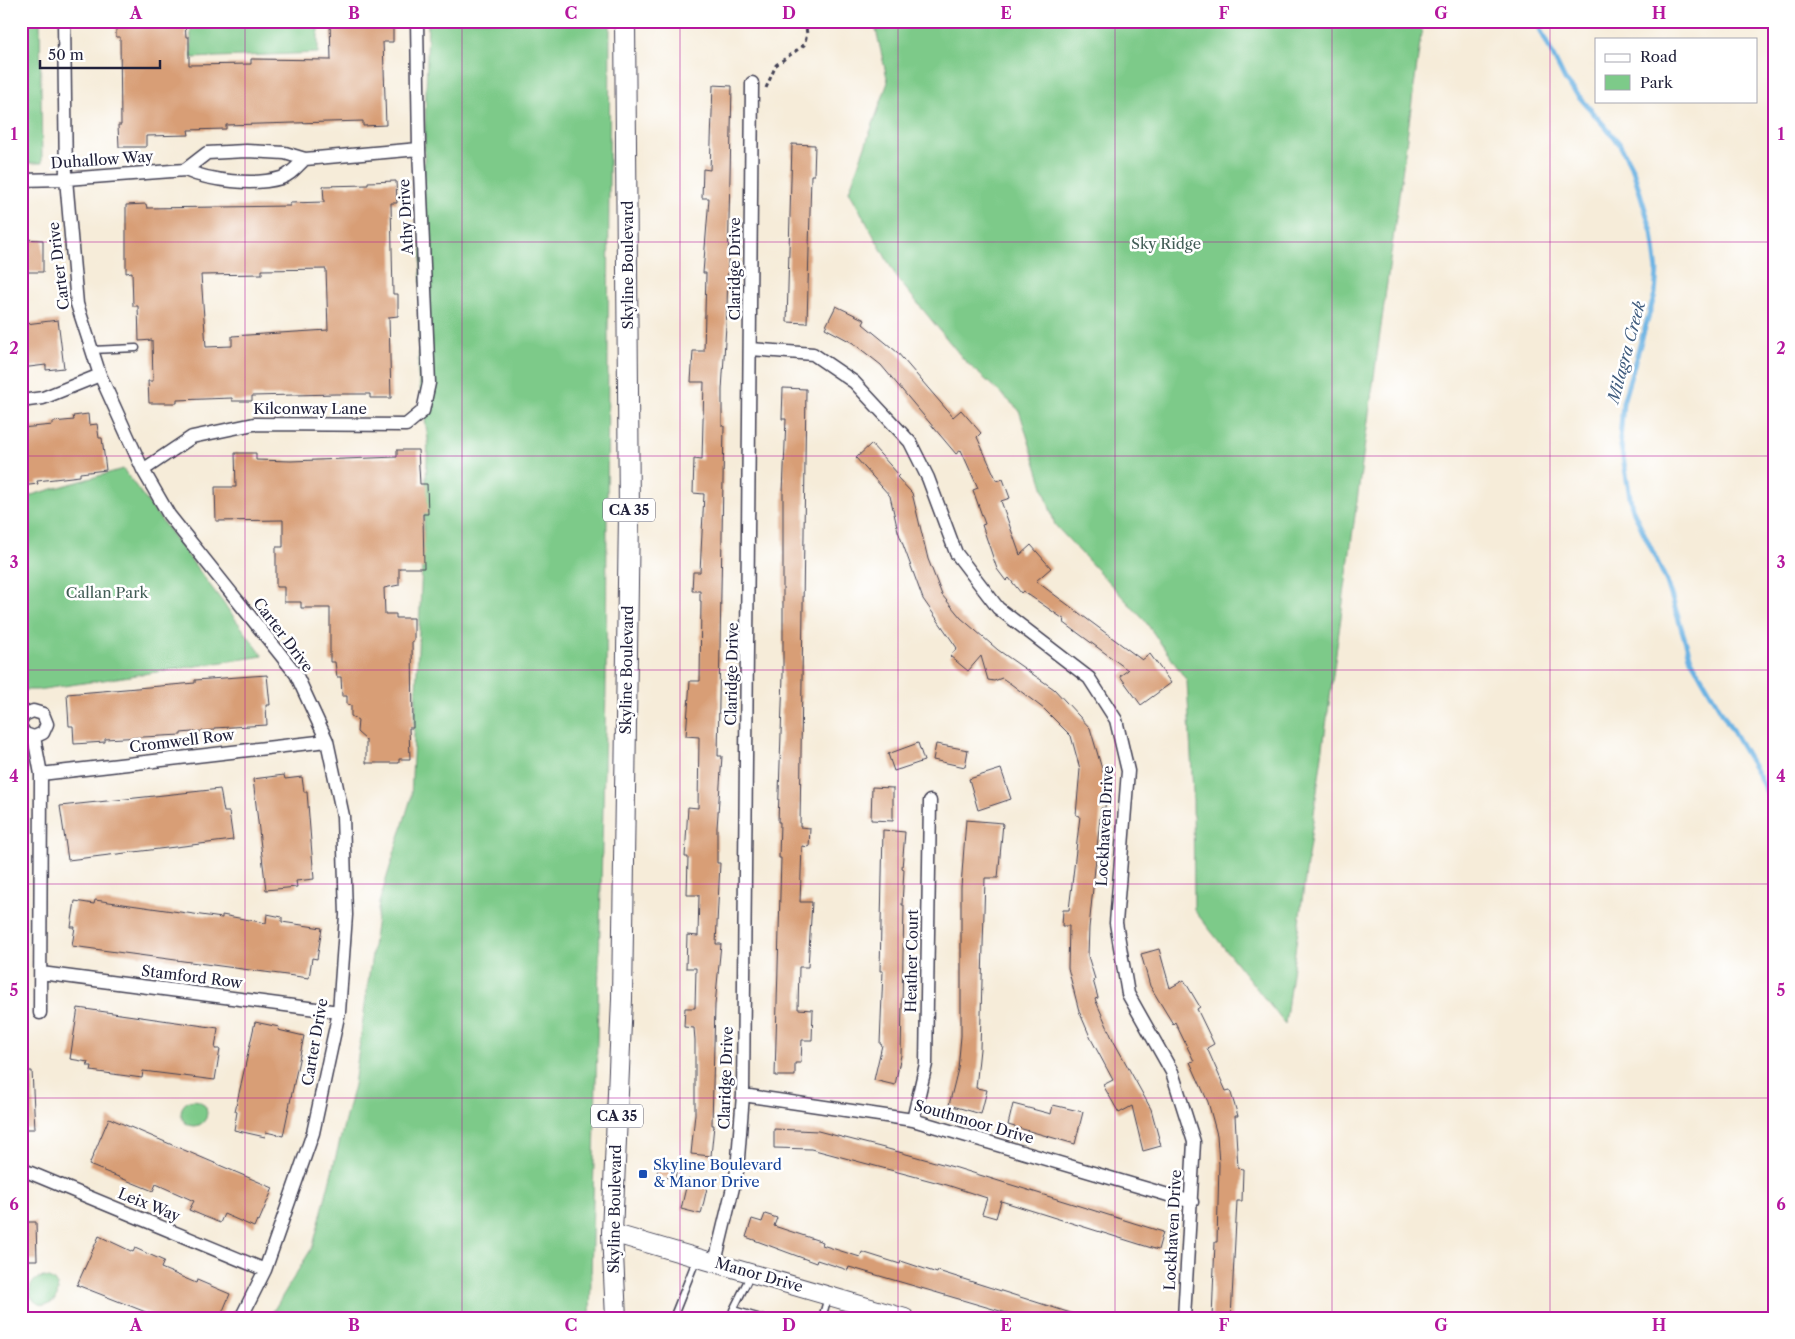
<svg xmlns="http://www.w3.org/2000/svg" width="1795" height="1339" font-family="'Libre Caslon Text',serif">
	<rect width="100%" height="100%" fill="#fff"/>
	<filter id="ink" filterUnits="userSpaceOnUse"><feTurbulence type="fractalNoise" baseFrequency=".02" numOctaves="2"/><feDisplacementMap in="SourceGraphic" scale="10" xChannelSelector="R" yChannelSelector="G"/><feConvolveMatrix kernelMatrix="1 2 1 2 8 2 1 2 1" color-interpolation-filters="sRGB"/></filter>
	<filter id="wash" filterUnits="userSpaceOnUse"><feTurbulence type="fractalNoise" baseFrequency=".0096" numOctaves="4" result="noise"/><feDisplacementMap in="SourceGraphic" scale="20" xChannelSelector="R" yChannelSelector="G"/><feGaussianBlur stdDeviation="1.12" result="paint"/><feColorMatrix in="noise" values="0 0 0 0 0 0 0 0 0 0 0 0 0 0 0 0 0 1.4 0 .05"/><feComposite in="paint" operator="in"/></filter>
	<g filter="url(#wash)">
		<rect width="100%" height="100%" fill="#f6ecd9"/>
		<path fill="#7dca89" stroke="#507662" d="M 21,21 L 40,21 L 42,163 L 21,163 Z
			M 190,21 L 318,21 L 318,53 L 192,58 Z
			M 428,21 L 610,21 L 606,690 L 590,1318 L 269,1318 L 313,1246 L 354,1085 L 379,903 L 411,798 L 428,439 L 418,374 Z
			M 874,21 L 1423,21 L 1285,1024 L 1194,910 L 1193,793 L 1187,681 L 1145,621 L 1055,525 L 1019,410 L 965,361 L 897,278 L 849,191 L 888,82 Z
			M 123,469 L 263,656 L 37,690 L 21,690 L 21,498 Z
			M181 1113a13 13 0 1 1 26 0a13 13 0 1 1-26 0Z
			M30 1291a14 14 0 1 1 28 0a14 14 0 1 1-28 0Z"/>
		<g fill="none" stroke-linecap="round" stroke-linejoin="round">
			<path stroke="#6cb3e3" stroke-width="5" d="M 1536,21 L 1565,80 L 1619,143 L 1633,170 L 1652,232 L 1657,271 L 1655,294 L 1623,402 L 1620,440 L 1632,508 L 1667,582 L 1691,659 L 1760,778 L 1774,809"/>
		</g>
		<g id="blocks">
			<path fill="#d89e76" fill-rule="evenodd" d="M 116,21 L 185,21 L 186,37 L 189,37 L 189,65 L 251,64 L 251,59 L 331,60 L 330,21 L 393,21 L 393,42 L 383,42 L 386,125 L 363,126 L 363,121 L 226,125 L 226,129 L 188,130 L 189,135 L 146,136 L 146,147 L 119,147 L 118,125 L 121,125 L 120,37 L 116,37 Z
				M 713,85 L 732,86 L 727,309 L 722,390 L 722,426 L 724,426 L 718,756 L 722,756 L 717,828 L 717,863 L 720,863 L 716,944 L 721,944 L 715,1005 L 712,1125 L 714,1125 L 711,1156 L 691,1154 L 695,1114 L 695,1040 L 694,1028 L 684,1027 L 685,1008 L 695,1008 L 696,968 L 686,968 L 687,935 L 698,936 L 699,895 L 687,895 L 688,857 L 685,857 L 688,807 L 698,808 L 699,737 L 686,736 L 690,681 L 700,681 L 701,601 L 700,601 L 700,591 L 692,591 L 693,572 L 700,572 L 704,494 L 693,493 L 694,459 L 702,460 L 704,382 L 691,382 L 693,351 L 704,351 L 706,273 L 703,273 L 709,198 L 702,198 L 703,169 L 710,170 Z
				M 792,144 L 815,145 L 814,175 L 811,175 L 807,323 L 787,322 Z
				M 396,181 L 397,203 L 391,203 L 393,294 L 398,294 L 398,316 L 389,317 L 391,398 L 370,398 L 370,394 L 336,394 L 252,396 L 252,401 L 232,401 L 232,398 L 177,400 L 177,403 L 149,403 L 148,381 L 153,381 L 152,340 L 139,341 L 138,306 L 133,306 L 132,272 L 126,273 L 126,205 L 146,204 L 147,208 L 290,206 L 290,203 L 324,202 L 323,186 L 368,185 L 368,182 ZM 326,269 L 328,330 L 232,336 L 232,346 L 206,347 L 201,275 L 262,274 L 262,270 Z
				M 21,239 L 43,240 L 43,272 L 21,272 Z
				M 836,306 L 865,320 L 863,324 L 897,352 L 953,417 L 961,410 L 981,433 L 977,437 L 997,481 L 1003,479 L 1010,498 L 1001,501 L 1020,555 L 1031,545 L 1051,568 L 1036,581 L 1142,660 L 1150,654 L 1171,683 L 1141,705 L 1120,676 L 1128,670 L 1063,622 L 1065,620 L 1023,591 L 1021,593 L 1009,578 L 1006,581 L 997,569 L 982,525 L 985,524 L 973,490 L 978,488 L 961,450 L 956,454 L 881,365 L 853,343 L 825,328 Z
				M 58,320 L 64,368 L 46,370 L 46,365 L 21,368 L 21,327 L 27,327 L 26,324 Z
				M 783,388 L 806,389 L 800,827 L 810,828 L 809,847 L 802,846 L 800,902 L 812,902 L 808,967 L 799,967 L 798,1009 L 813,1010 L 812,1040 L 802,1040 L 801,1063 L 795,1063 L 795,1076 L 775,1076 L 781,858 L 779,858 L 780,822 L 778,822 L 783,675 L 783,493 L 786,419 L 782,419 Z
				M 88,414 L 89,425 L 97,424 L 99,438 L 102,438 L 106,470 L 80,473 L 80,476 L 37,481 L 38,484 L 21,486 L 21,428 L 53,425 L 53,422 L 74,420 L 73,416 Z
				M 871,444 L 899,475 L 897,477 L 912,493 L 928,559 L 942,595 L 961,618 L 998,650 L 1054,689 L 1090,728 L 1107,786 L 1105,808 L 1101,808 L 1089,928 L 1088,956 L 1095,979 L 1093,980 L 1098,998 L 1095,999 L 1113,1040 L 1151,1109 L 1161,1146 L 1143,1151 L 1132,1106 L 1119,1113 L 1103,1085 L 1113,1080 L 1091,1039 L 1079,1011 L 1068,968 L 1069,926 L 1062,926 L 1063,910 L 1069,910 L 1080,816 L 1076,815 L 1080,769 L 1071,736 L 1044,709 L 1011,684 L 1002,678 L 994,681 L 988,680 L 981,656 L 968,671 L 950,656 L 957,648 L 923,599 L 898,531 L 890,496 L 856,458 Z
				M 397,450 L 418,450 L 420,484 L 427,484 L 428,514 L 423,514 L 424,568 L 399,568 L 399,585 L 384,588 L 385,614 L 396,614 L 396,618 L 414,618 L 414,641 L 412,641 L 413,728 L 409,728 L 410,759 L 399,759 L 399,763 L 366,763 L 366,740 L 357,732 L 358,720 L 351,716 L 351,705 L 347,704 L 347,696 L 342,696 L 341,677 L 337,677 L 335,662 L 330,662 L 330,608 L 301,608 L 301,602 L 284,602 L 284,587 L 276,587 L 276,547 L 283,547 L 283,520 L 216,521 L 215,487 L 236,487 L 235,453 L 256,453 L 256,460 L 291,461 L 397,457 Z
				M 267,675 L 270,705 L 266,705 L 267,725 L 214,728 L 214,730 L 181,733 L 181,735 L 105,739 L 105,742 L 74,744 L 73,726 L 69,726 L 67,694 L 195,683 L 195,680 Z
				M 918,743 L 924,761 L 894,771 L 888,754 Z
				M 936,744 L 968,750 L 965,767 L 933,760 Z
				M 1001,769 L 1011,799 L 978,810 L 969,779 Z
				M 284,775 L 285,779 L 302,777 L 304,792 L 307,792 L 314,879 L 296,881 L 297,887 L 266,890 L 253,779 Z
				M 872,787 L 893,788 L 893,821 L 871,820 Z
				M 220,789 L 224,812 L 229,812 L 233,840 L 68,860 L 60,806 Z
				M 966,820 L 1003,823 L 998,878 L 985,878 L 980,1049 L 976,1088 L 987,1090 L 981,1114 L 949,1105 L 958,1069 L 961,1036 L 961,887 Z
				M 883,830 L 905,832 L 902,868 L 904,869 L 902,905 L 904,905 L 901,1055 L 895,1085 L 874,1080 L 882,1045 L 880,1044 L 883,971 L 880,971 Z
				M 95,900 L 222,918 L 222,915 L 266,923 L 267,914 L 282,917 L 282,922 L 322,928 L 317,959 L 312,958 L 309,978 L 72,946 L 75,927 L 71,927 L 75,901 L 94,904 Z
				M 1159,949 L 1170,988 L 1184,980 L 1200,1007 L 1197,1009 L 1214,1044 L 1207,1048 L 1226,1091 L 1230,1090 L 1238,1116 L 1235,1116 L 1238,1168 L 1243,1169 L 1242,1201 L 1237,1201 L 1231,1318 L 1212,1318 L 1215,1242 L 1217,1242 L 1219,1164 L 1217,1135 L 1208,1102 L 1190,1062 L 1194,1061 L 1175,1022 L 1173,1024 L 1150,986 L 1141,954 Z
				M 78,1008 L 218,1028 L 215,1049 L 220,1049 L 215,1080 L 143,1071 L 142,1078 L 91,1071 L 92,1066 L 87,1066 L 88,1062 L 70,1059 Z
				M 255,1022 L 279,1027 L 278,1030 L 304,1036 L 283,1136 L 266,1132 L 265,1137 L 234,1130 L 237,1112 L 235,1111 Z
				M 21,1071 L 32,1071 L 35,1129 L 21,1129 Z
				M 1013,1104 L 1051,1114 L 1053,1105 L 1083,1112 L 1075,1144 L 1008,1125 Z
				M 109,1118 L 273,1188 L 259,1221 L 257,1220 L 254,1227 L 224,1214 L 220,1223 L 189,1210 L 194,1201 L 156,1184 L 153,1191 L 89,1165 Z
				M 774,1129 L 818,1131 L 888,1149 L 957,1168 L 1163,1232 L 1158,1250 L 1001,1201 L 996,1218 L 982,1214 L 987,1198 L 947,1185 L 811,1149 L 774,1148 Z
				M 659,1162 L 677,1166 L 675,1179 L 657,1176 Z
				M 688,1179 L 708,1184 L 701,1214 L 681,1209 Z
				M 765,1214 L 777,1218 L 774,1226 L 823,1242 L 822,1245 L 860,1257 L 862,1252 L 900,1264 L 901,1261 L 937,1273 L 938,1271 L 1077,1315 L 1076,1318 L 1024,1318 L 849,1267 L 848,1270 L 817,1260 L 816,1263 L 746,1237 L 752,1219 L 762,1222 Z
				M 21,1222 L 36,1222 L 37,1260 L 21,1260 Z
				M 99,1236 L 133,1252 L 135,1248 L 164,1261 L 161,1268 L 196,1283 L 197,1280 L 230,1294 L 220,1318 L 161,1318 L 77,1285 Z"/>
		</g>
	</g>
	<g filter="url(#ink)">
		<use href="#blocks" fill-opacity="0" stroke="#424053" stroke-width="1"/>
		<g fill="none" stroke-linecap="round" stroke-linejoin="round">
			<defs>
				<path id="lane" d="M 92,350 L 136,348
					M 751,1274 L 733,1310 L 761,1318
					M 673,1318 L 697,1258
					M 822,1318 L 828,1297"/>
				<path id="street" d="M 64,21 L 66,179 L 77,304 L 100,375 L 143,470 L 169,515 L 296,674 L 327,741 L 343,816 L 346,915 L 339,1012 L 313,1133 L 265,1270 L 241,1318
					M 185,170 L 207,153 L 246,151 L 285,153 L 305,159 L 419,149
					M 21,180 L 66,179 L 185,170 C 210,181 254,186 281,178 C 291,175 297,166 305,159
					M 751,349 L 813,354 L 854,382 L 910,442 L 928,478 L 956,553 L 998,608 L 1089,678 L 1116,720 L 1128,771 L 1116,923 L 1128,994 L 1172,1072 L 1194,1142 L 1184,1318
					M 21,401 L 43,398 L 100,375
					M 143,470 L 192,437 L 254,424 L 406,425 L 423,411 L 429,383 L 419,149 L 417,21
					M 21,720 L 24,715 L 33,711 L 43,714 L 47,724 L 43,733 L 34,737 L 25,734 L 21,728
					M 34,737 L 41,774 L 40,1013
					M 41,774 L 327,741
					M 41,973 L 339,1012
					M 743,1095 L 913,1120 L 1192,1202
					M 913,1120 L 926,1064 L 930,801
					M 21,1169 L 265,1270
					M 715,1262 L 737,1171 L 743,1095 L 752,83"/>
				<path id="secondary" d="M 612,1233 L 905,1318"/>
				<path id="primary" d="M 616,1318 L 612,1233 L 622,999 L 629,514 L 625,21"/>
			</defs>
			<use href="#lane" stroke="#424053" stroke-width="9"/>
			<use href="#street" stroke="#424053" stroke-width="15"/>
			<use href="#secondary" stroke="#424053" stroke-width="20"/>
			<use href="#primary" stroke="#424053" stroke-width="22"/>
			<path stroke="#424053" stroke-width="3" stroke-dasharray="4 4" stroke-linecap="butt" d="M 766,88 L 776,65 L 804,45 L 807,34 L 805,21"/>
			<use href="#lane" stroke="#fff" stroke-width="6"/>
			<use href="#street" stroke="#fff" stroke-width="12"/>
			<use href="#secondary" stroke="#fff" stroke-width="18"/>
			<use href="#primary" stroke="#fff" stroke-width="20"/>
		</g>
	</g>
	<path fill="none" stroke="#b5179e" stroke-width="1" stroke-opacity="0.55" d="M 245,21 L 245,1318M 462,21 L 462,1318M 680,21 L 680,1318M 898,21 L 898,1318M 1115,21 L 1115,1318M 1332,21 L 1332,1318M 1550,21 L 1550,1318M 21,242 L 1774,242M 21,456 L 1774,456M 21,670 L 1774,670M 21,884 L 1774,884M 21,1098 L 1774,1098"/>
	<rect fill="#1a4fb4" stroke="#fff" stroke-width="2" x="638" y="1169" width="10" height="10" rx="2.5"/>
	<g text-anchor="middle" stroke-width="5" stroke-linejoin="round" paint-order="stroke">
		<g fill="#fff" stroke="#646476" stroke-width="1">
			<rect x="603" y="498.5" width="52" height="23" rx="4"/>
			<rect x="591" y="1104.5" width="52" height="23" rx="4"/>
		</g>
		<g font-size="14" font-weight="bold" fill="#22223b">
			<text x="629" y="515">CA 35</text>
			<text x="617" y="1121">CA 35</text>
		</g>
		<g font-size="15" fill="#22223b" stroke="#fff">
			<text transform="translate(102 160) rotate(-4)" y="5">Duhallow Way</text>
			<text transform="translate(406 217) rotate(-93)" y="5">Athy Drive</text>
			<text transform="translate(628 265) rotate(-90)" y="5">Skyline Boulevard</text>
			<text transform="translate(59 266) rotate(-97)" y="5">Carter Drive</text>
			<text transform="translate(735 269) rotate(-90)" y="5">Claridge Drive</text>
			<text x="310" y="414">Kilconway Lane</text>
			<text transform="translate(283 635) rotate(53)" y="5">Carter Drive</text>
			<text transform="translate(627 670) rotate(-89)" y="5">Skyline Boulevard</text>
			<text transform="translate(732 674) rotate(-89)" y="5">Claridge Drive</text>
			<text transform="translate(182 741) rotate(-7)" y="5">Cromwell Row</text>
			<text transform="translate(1105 826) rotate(-87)" y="5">Lockhaven Drive</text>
			<text transform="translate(912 961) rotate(-89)" y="5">Heather Court</text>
			<text transform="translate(192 977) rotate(7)" y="5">Stamford Row</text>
			<text transform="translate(315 1042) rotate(-80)" y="5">Carter Drive</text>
			<text transform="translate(726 1078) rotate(-88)" y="5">Claridge Drive</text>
			<text transform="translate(974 1122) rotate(16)" y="5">Southmoor Drive</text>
			<text transform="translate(149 1205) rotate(22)" y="5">Leix Way</text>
			<text transform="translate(615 1209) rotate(-89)" y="5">Skyline Boulevard</text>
			<text transform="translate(1173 1230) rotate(-87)" y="5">Lockhaven Drive</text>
			<text transform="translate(759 1275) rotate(16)" y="5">Manor Drive</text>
		</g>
		<g font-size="15" fill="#425d56" stroke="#fff">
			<text x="1166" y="249">Sky Ridge</text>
			<text x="107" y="598">Callan Park</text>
		</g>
		<g font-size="15" fill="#164399" stroke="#fff" text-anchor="start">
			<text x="653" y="1170">Skyline Boulevard<tspan x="653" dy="17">&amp; Manor Drive</tspan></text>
		</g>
		<g font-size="16" font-style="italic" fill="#405c7e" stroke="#fff">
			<text transform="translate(1626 352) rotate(-75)" y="6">Milagra Creek</text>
		</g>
	</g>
	<rect width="1795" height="1339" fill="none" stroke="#fff" stroke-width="55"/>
	<rect x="1595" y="38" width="162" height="65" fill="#ffffff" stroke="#a7a7b1"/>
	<rect x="1605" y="54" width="25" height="8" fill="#ffffff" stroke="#a7a7b1"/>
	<text x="1640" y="62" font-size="15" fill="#22223b">Road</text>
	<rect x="1605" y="75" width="25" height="15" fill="#7dca89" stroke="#a7a7b1"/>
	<text x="1640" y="88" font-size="15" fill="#22223b">Park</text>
	<path d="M40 60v8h120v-8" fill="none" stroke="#22223b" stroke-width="2.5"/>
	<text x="48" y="60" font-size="15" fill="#22223b" stroke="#ffffff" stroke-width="4" paint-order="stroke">50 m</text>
	<rect x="28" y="28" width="1740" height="1284" fill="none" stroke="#b5179e" stroke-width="2"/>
	<g font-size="16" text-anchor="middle" font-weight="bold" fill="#b5179e">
		<text x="136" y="19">A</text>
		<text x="354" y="19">B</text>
		<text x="571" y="19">C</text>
		<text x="789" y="19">D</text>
		<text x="1006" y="19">E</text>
		<text x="1224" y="19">F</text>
		<text x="1441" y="19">G</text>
		<text x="1659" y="19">H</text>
		<text x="14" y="140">1</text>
		<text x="1781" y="140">1</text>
		<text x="14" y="354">2</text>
		<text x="1781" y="354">2</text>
		<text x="14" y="568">3</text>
		<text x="1781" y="568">3</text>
		<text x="14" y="782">4</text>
		<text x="1781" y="782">4</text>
		<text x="14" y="996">5</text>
		<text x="1781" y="996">5</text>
		<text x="14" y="1210">6</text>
		<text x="1781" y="1210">6</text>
		<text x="136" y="1331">A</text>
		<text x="354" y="1331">B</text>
		<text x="571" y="1331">C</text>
		<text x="789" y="1331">D</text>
		<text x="1006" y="1331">E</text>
		<text x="1224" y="1331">F</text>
		<text x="1441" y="1331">G</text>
		<text x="1659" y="1331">H</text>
	</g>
</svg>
